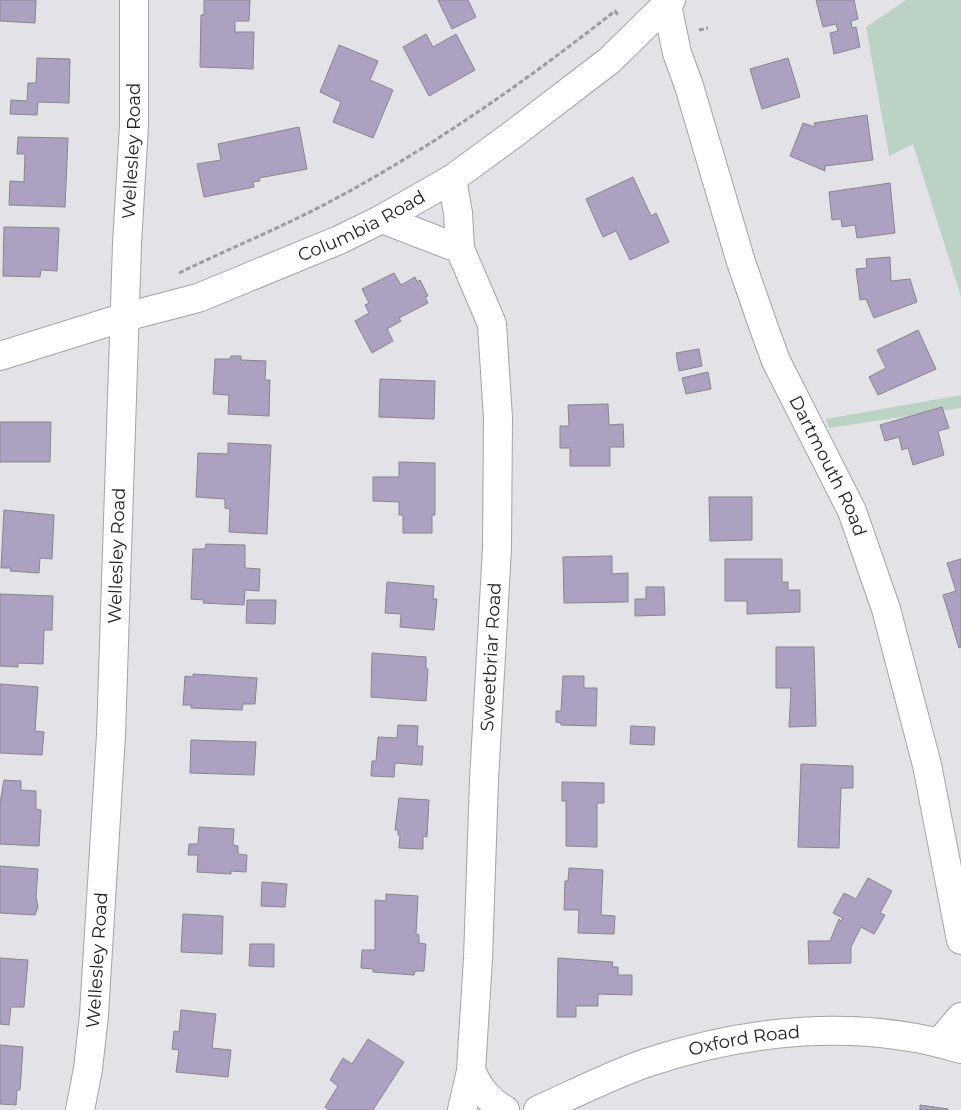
<svg xmlns="http://www.w3.org/2000/svg" width="961" height="1110" font-family="Montserrat,sans-serif">
	<rect width="100%" height="100%" fill="#e3e2e6"/>
	<path fill="#bad3c5" d="M 906,0 L 961,0 L 961,297 L 913,144 L 889,156 L 866,27 Z
		M 961,395 L 961,408 L 829,428 L 826,419 Z"/>
	<path fill="#aca1c1" stroke="#878689" d="M 0,0 L 36,0 L 35,23 L 0,21 Z
		M 204,0 L 250,0 L 249,21 L 235,21 L 235,32 L 254,32 L 253,69 L 200,67 L 201,15 L 204,15 Z
		M 438,0 L 468,0 L 476,17 L 452,29 Z
		M 816,0 L 854,0 L 858,19 L 851,21 L 852,28 L 856,27 L 860,47 L 834,54 L 830,33 L 838,31 L 836,24 L 823,27 Z
		M 426,34 L 433,47 L 456,34 L 475,70 L 429,96 L 403,47 Z
		M 339,45 L 378,61 L 370,80 L 393,90 L 373,138 L 333,122 L 341,102 L 320,92 Z
		M 37,58 L 70,59 L 69,103 L 38,102 L 37,115 L 10,114 L 11,100 L 27,101 L 28,83 L 36,83 Z
		M 788,58 L 800,97 L 762,109 L 750,69 Z
		M 867,115 L 873,160 L 825,166 L 825,171 L 790,156 L 803,123 L 815,127 L 814,123 Z
		M 299,127 L 307,169 L 259,178 L 260,181 L 253,182 L 254,187 L 204,197 L 197,164 L 221,160 L 218,144 Z
		M 18,137 L 68,138 L 65,207 L 9,205 L 10,181 L 24,182 L 25,154 L 17,154 Z
		M 633,177 L 651,216 L 656,213 L 669,242 L 630,260 L 616,231 L 603,237 L 586,199 Z
		M 890,183 L 895,233 L 857,238 L 855,225 L 842,227 L 841,219 L 832,220 L 829,192 Z
		M 4,227 L 59,228 L 57,271 L 41,270 L 40,277 L 3,276 Z
		M 890,257 L 891,281 L 910,279 L 917,302 L 874,318 L 866,299 L 860,300 L 856,269 L 867,268 L 866,259 Z
		M 394,273 L 401,285 L 415,277 L 417,282 L 420,280 L 428,296 L 425,297 L 428,303 L 399,318 L 401,321 L 387,329 L 393,341 L 372,353 L 355,321 L 369,313 L 365,305 L 369,303 L 362,289 Z
		M 918,330 L 936,369 L 878,395 L 869,377 L 886,368 L 877,350 Z
		M 699,349 L 702,366 L 679,371 L 676,353 Z
		M 231,356 L 241,356 L 241,360 L 266,361 L 265,380 L 270,380 L 269,416 L 228,414 L 229,395 L 213,394 L 215,359 L 230,359 Z
		M 708,372 L 711,389 L 686,394 L 682,378 Z
		M 380,379 L 435,381 L 434,419 L 379,417 Z
		M 608,404 L 609,425 L 623,424 L 624,447 L 610,447 L 610,466 L 570,466 L 570,448 L 560,448 L 560,426 L 569,426 L 568,405 Z
		M 942,407 L 949,428 L 938,431 L 944,455 L 913,465 L 908,448 L 902,450 L 899,437 L 885,441 L 880,425 Z
		M 0,422 L 51,422 L 50,462 L 0,462 Z
		M 228,443 L 271,445 L 267,534 L 229,532 L 230,509 L 225,508 L 225,499 L 196,497 L 198,453 L 228,454 Z
		M 399,462 L 435,463 L 435,515 L 432,515 L 432,533 L 403,533 L 403,515 L 399,515 L 399,502 L 373,501 L 373,477 L 399,477 Z
		M 709,497 L 752,497 L 752,540 L 710,541 Z
		M 4,510 L 54,515 L 52,559 L 40,558 L 39,573 L 10,571 L 11,568 L 1,568 Z
		M 206,544 L 245,545 L 245,568 L 260,569 L 259,591 L 245,590 L 244,605 L 203,603 L 204,600 L 191,599 L 193,549 L 205,549 Z
		M 612,556 L 612,574 L 628,573 L 628,602 L 564,603 L 563,557 Z
		M 725,559 L 782,559 L 782,582 L 788,582 L 788,590 L 800,590 L 800,612 L 747,614 L 747,601 L 725,601 Z
		M 961,559 L 961,647 L 959,648 L 943,595 L 956,591 L 947,563 Z
		M 387,582 L 434,586 L 433,599 L 437,599 L 434,630 L 400,627 L 401,614 L 385,613 Z
		M 646,587 L 664,587 L 665,615 L 635,616 L 635,599 L 646,599 Z
		M 0,594 L 53,596 L 52,630 L 44,630 L 43,664 L 18,663 L 18,667 L 0,666 Z
		M 247,600 L 276,600 L 275,624 L 246,623 Z
		M 776,647 L 814,647 L 816,726 L 789,727 L 791,688 L 776,688 Z
		M 372,653 L 426,657 L 426,668 L 428,669 L 426,701 L 371,697 Z
		M 193,674 L 257,678 L 255,704 L 243,704 L 242,710 L 191,708 L 191,705 L 183,705 L 185,676 L 193,677 Z
		M 563,676 L 584,676 L 584,688 L 597,688 L 596,726 L 561,725 L 561,723 L 556,722 L 556,711 L 561,711 Z
		M 0,684 L 38,687 L 35,731 L 44,732 L 42,755 L 0,753 Z
		M 398,725 L 418,726 L 417,746 L 423,746 L 422,765 L 395,763 L 394,777 L 371,776 L 372,761 L 376,761 L 378,737 L 397,738 Z
		M 631,726 L 655,727 L 654,745 L 630,744 Z
		M 191,740 L 256,742 L 254,775 L 190,773 Z
		M 801,764 L 853,766 L 853,788 L 841,788 L 839,848 L 798,847 Z
		M 4,780 L 21,781 L 21,790 L 36,791 L 36,809 L 41,810 L 39,846 L 0,844 L 0,803 Z
		M 562,782 L 604,783 L 604,803 L 597,803 L 597,847 L 566,846 L 566,801 L 562,801 Z
		M 399,798 L 429,800 L 427,837 L 423,836 L 423,849 L 399,848 L 400,835 L 398,835 L 398,830 L 395,830 Z
		M 199,827 L 234,829 L 233,845 L 238,846 L 238,854 L 247,855 L 246,872 L 231,871 L 231,874 L 197,872 L 198,855 L 188,855 L 189,844 L 198,844 Z
		M 0,866 L 38,869 L 36,897 L 38,907 L 35,915 L 0,913 Z
		M 569,868 L 603,870 L 601,915 L 615,916 L 614,934 L 578,933 L 579,910 L 564,910 L 565,881 L 568,881 Z
		M 868,878 L 892,891 L 880,913 L 885,915 L 874,934 L 861,927 L 851,947 L 851,963 L 809,964 L 808,941 L 830,941 L 839,919 L 841,921 L 843,918 L 833,913 L 844,893 L 856,899 Z
		M 262,882 L 287,884 L 285,907 L 261,906 Z
		M 386,894 L 418,896 L 416,934 L 419,935 L 419,943 L 426,944 L 424,971 L 415,971 L 414,975 L 373,972 L 373,969 L 361,968 L 362,950 L 375,950 L 375,900 L 386,901 Z
		M 183,914 L 223,916 L 222,954 L 181,952 Z
		M 250,944 L 274,944 L 274,967 L 249,966 Z
		M 0,958 L 28,960 L 24,1007 L 11,1007 L 9,1025 L 0,1024 Z
		M 558,958 L 613,962 L 612,967 L 618,967 L 618,975 L 632,975 L 632,995 L 598,994 L 598,1006 L 576,1006 L 576,1017 L 557,1017 Z
		M 181,1010 L 216,1014 L 212,1048 L 231,1050 L 228,1077 L 176,1072 L 179,1050 L 172,1049 L 174,1031 L 179,1032 Z
		M 368,1039 L 404,1062 L 373,1110 L 329,1110 L 325,1107 L 338,1086 L 330,1080 L 343,1058 L 352,1064 Z
		M 0,1045 L 23,1047 L 20,1090 L 17,1090 L 16,1105 L 0,1104 Z
		M 920,1105 L 948,1109 L 948,1110 L 920,1110 Z"/>
	<g fill="none" stroke-linecap="round" stroke-linejoin="round">
		<defs>
			<g id="minor">
				<path id="s1" d="M 666,0 L 677,53 L 689,86 L 741,262 L 765,331 L 776,361 L 852,511 L 886,609 L 927,765 L 961,940"/>
				<path d="M 452,179 L 458,213 L 460,249"/>
				<path d="M 382,219 L 460,249 L 492,324 L 498,419 L 497,548 L 484,780 L 478,958 L 471,1071 L 462,1110"/>
				<path id="s2" d="M 0,356 L 125,317 L 198,298 L 339,240 L 382,219 L 452,179 L 516,132 L 610,60 L 671,0"/>
				<path d="M 939,1043 L 961,1017"/>
				<path d="M 471,1071 C 479,1088 488,1100 505,1110"/>
				<path id="s3" d="M 80,1110 L 88,1069 L 94,1015 L 111,735 L 127,244 L 134,125 L 134,0"/>
				<path id="s4" d="M 538,1110 C 574,1094 609,1076 646,1063 C 747,1029 859,1018 961,1049"/>
			</g>
		</defs>
		<use href="#minor" stroke="#a4a3a7" stroke-width="30"/>
		<path stroke="#9c9b9e" stroke-width="3" stroke-dasharray="5 2.5" stroke-linecap="butt" d="M 699,30 L 708,28
			M 179,273 C 230,248 283,227 333,200 C 434,146 526,81 615,11 L 618,15"/>
		<use href="#minor" stroke="#fff" stroke-width="28"/>
	</g>
	<g text-anchor="middle" stroke-width="4.5" stroke-linejoin="round" paint-order="stroke">
		<g font-size="18" fill="#232224" stroke="#fff">
			<text dy="6" stroke="none"><textPath href="#s3" startOffset="961">Wellesley Road</textPath></text>
			<text dy="6" stroke="none"><textPath href="#s2" startOffset="385">Columbia Road</textPath></text>
			<text dy="6" stroke="none"><textPath href="#s1" startOffset="495">Dartmouth Road</textPath></text>
			<text dy="6" stroke="none"><textPath href="#s3" startOffset="556">Wellesley Road</textPath></text>
			<text transform="translate(491 657) rotate(-87)" y="6">Sweetbriar Road</text>
			<text dy="6" stroke="none"><textPath href="#s3" startOffset="151">Wellesley Road</textPath></text>
			<text dy="6" stroke="none"><textPath href="#s4" startOffset="219">Oxford Road</textPath></text>
		</g>
	</g>
</svg>
